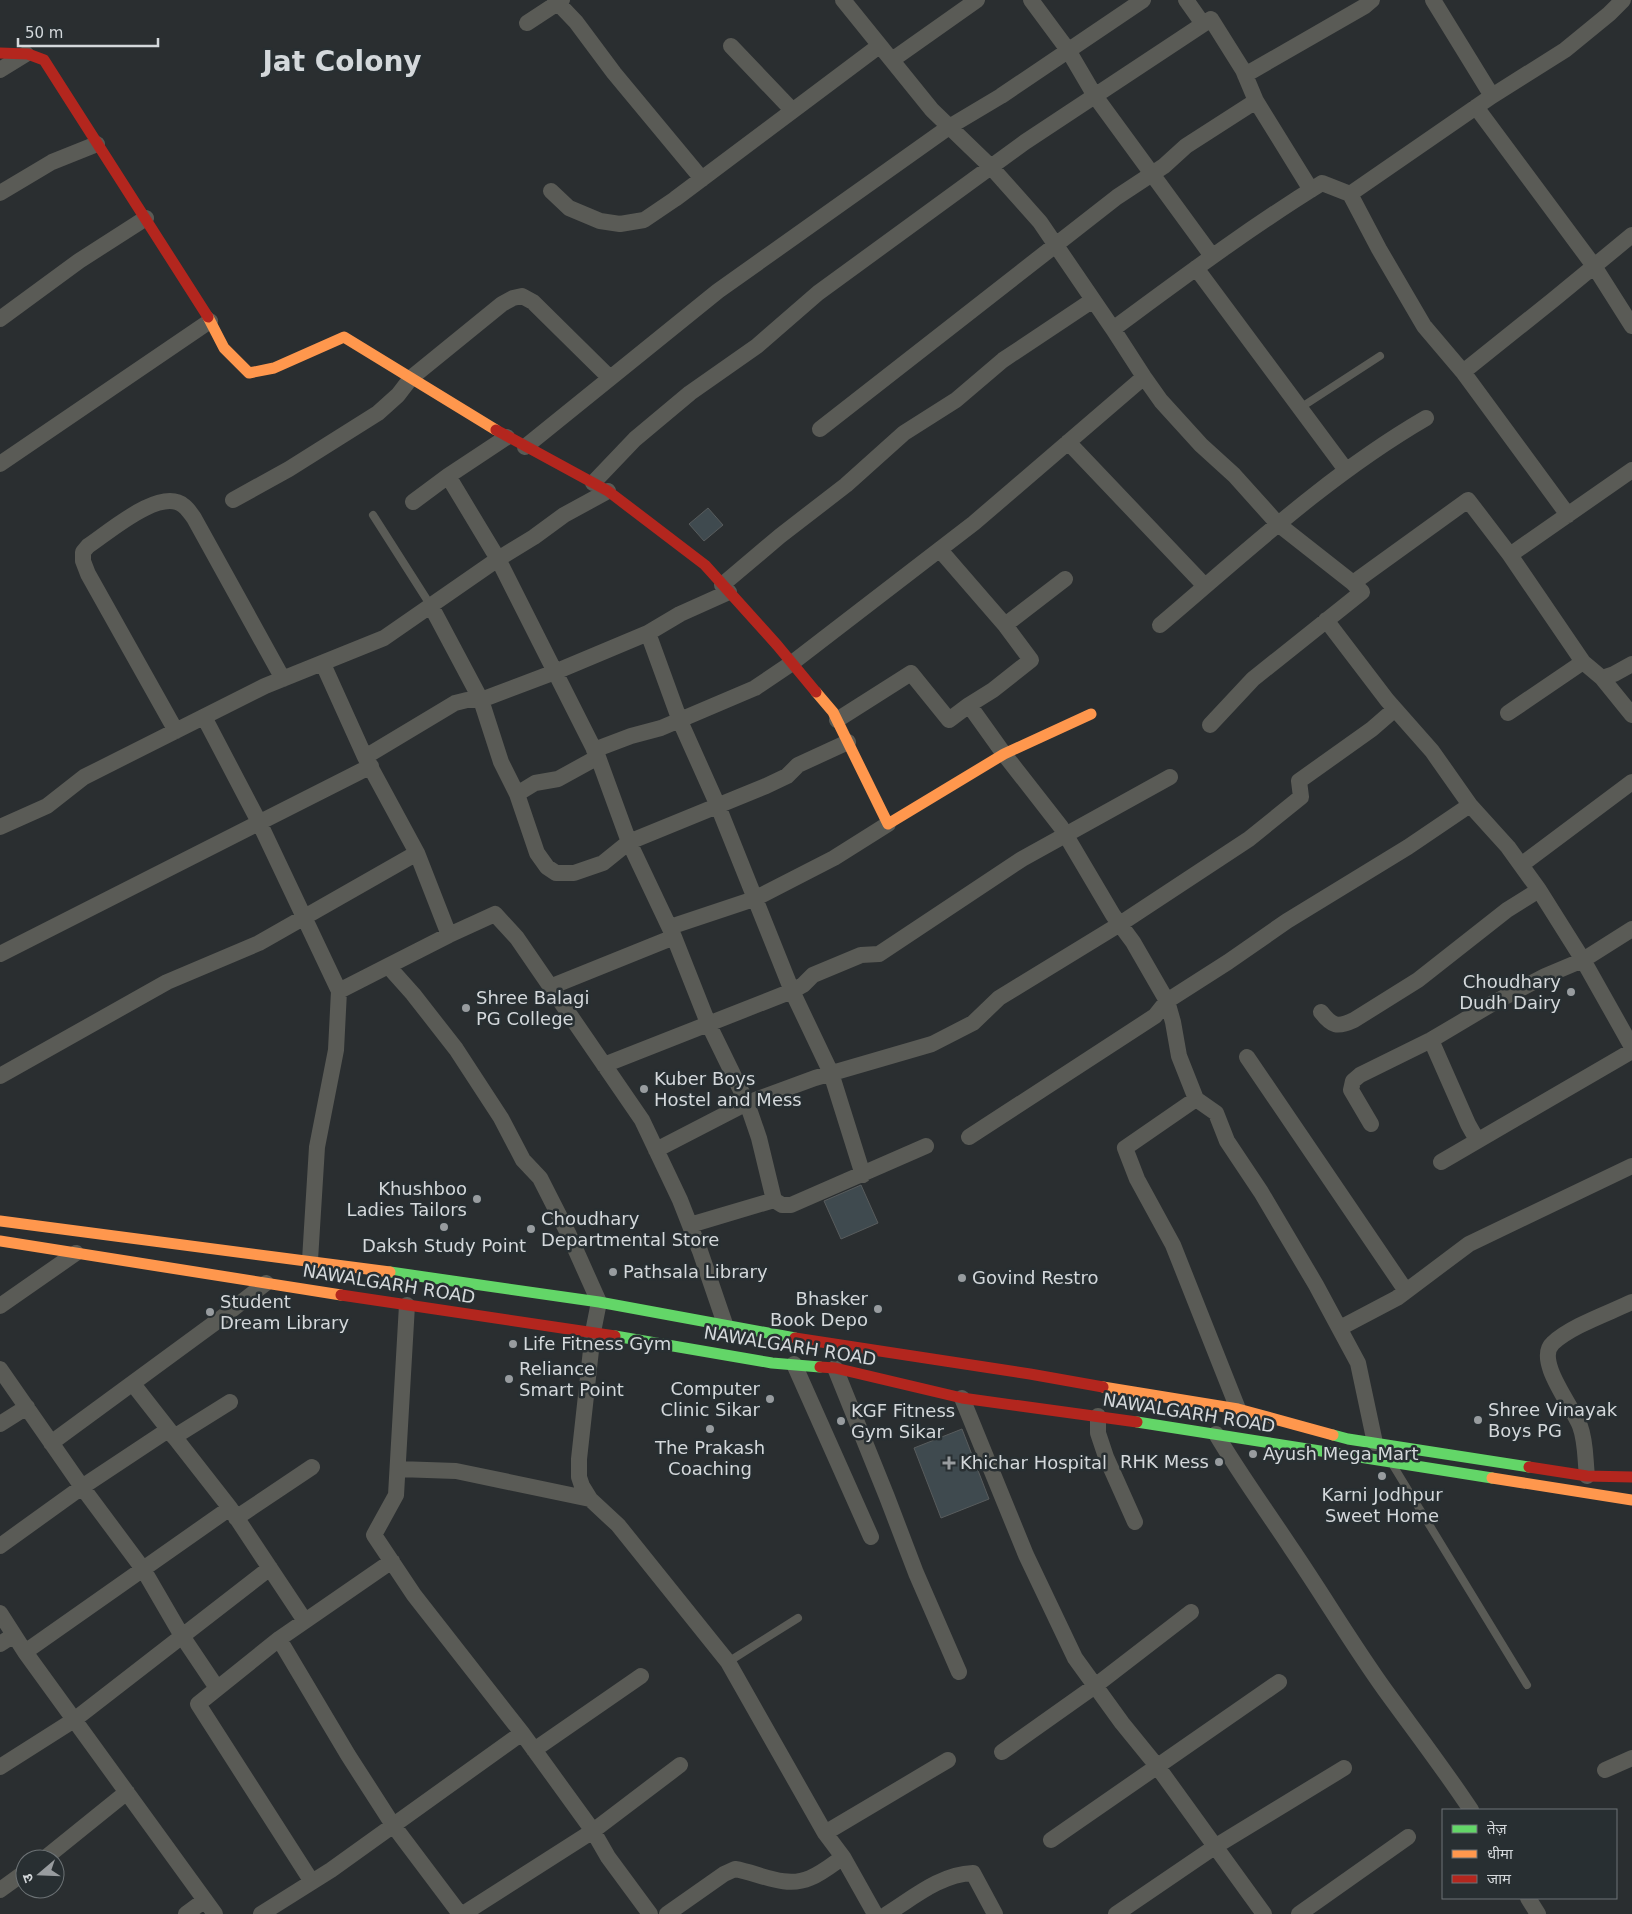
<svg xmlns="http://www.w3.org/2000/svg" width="1632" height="1914" font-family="'DejaVu Sans','Noto Sans Devanagari',sans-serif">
	<rect width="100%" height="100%" fill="#2a2e30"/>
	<path fill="#3f4a4f" stroke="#585c5d" d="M 708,508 L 723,525 L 704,541 L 689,524 Z
		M 861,1185 L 878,1223 L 841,1239 L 824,1201 Z
		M 962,1429 L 989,1499 L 941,1518 L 914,1448 Z"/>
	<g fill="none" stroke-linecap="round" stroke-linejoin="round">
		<path stroke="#5a5b56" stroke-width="8" d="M 1300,408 L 1380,356
			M 373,515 L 431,606
			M 1394,1467 L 1527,1685
			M 728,1662 L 798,1618"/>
		<path stroke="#5a5b56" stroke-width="16" d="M 555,0 L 576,22 L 614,73 L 702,179
			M 843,0 L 932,110 L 991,167 L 1040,222 L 1113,329
			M 1031,0 L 1068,50 L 1095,96 L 1212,256
			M 1186,0 L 1203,24
			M 1433,0 L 1492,96
			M 527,23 L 562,0
			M 731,46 L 792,110
			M 892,60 L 977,0
			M 0,70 L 26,54
			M 1245,75 L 1365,6 L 1372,0
			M 1476,107 L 1594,266 L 1632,326
			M 551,191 L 569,208 L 600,221 L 620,224 L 644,220 L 675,199 L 879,46
			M 0,193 L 52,162 L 97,144
			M 1350,194 L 1492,96 L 1565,50 L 1609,14 L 1623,0
			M 1196,268 L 1346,470
			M 0,319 L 79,261 L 146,218
			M 1463,372 L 1553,300 L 1632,235
			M 820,429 L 1117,197 L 1164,166 L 1186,146 L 1256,101
			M 1068,442 L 1205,586
			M 525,447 L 718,291 L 949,127 L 1001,96 L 1143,0
			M 0,464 L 210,321
			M 448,476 L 498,559 L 598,757 L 629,842 L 674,937 L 708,1023 L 747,1103 L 759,1138 L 774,1200 L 782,1205 L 791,1205 L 926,1146
			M 593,483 L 635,439 L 690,393 L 757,346 L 818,293 L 1025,142 L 1211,19 L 1243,70 L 1256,101 L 1311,190
			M 233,500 L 289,469 L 378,413 L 398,395 L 411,378 L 502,304 L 513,298 L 522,296 L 533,302 L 609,377
			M 413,502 L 448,476 L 507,437
			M 1568,515 L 1463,372 L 1424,326 L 1379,249 L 1350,194 L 1322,183 C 1249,228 1181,279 1113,329 L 1144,377 L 1161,401 L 1201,445 L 1234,475 L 1278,524 L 1353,583 L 1468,500 L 1510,555 L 1632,470
			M 940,550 L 1005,625
			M 1510,555 L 1583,662 L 1602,678 L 1614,674 L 1632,664
			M 722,585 L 780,536 L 846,485 L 904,433 L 956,400 L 1003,360 L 1093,300
			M 431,606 L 481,700 L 501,762 L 517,794 L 537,853 L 547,867 L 556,873 L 574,873 L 603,863 L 629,842 L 766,786 L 787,776 L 798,765 L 848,742
			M 1326,620 L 1387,700 L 1432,751 L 1470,805 L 1508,847 L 1539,890
			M 1160,625 C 1246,552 1328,475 1426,418
			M 648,633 L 680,721 L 718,806 L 792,991 L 831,1073 L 863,1175
			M 323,664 L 365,757 L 417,853 L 449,935
			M 1602,678 L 1632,715
			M 969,705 L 993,690 L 1031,660 L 1005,625 L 1065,579
			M 1508,713 L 1583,662
			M 204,717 L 259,822 L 339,991 L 388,966 L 413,994 L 456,1049 L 501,1118 L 523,1160 L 540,1178 L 569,1235 L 599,1302 L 593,1332 L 579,1459 L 579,1477 L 582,1486 L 590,1499 L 618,1525 L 728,1662 L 825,1833 L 843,1857 L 875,1914
			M 837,720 L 911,673 L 949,720 L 969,705 L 1004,754 L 1061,827 L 1113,915 L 1133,942 L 1167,1001 L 1173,1022 L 1179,1056 L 1196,1099
			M 1210,725 L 1253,679 L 1362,592 L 1353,583
			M 176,731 L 88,574 L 83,561 L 83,552 L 88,546 C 108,533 161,486 184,506 C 188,509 191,514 194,518 L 283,679
			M 594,750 L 631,736 L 661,728 L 755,688 L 792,663 L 974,523 L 1144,377
			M 365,757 L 455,703 L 467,700 L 481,700 L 555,672 L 648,633 L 680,614 L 729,592
			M 517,794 L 535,783 L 558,779 L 598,757
			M 0,827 L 47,806 L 84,777 L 265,686 L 384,638 L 498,559 L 534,537 L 564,515 L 608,491
			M 1521,865 L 1632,782
			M 670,927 L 754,899 L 834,858 L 888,824
			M 0,954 L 371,766
			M 388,966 L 449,935 L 495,914 L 517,938 L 642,1120 L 680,1200 L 700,1251 L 725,1324
			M 550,987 L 674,937
			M 1321,1012 C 1332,1026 1337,1028 1354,1020 L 1418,980 L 1507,910 L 1539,890 L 1583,960 L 1632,1047
			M 1431,1040 L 1468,1124 L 1477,1140
			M 1247,1057 L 1406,1291
			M 604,1065 L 792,991 L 803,985 L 813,975 L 861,955 L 879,954 L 1022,859 L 1170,777
			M 0,1076 L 167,982 L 259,943 L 417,853
			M 1371,1124 L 1351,1090 L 1353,1081 L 1360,1075 L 1431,1040 L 1495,1002 L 1545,976 L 1583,960 L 1632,929
			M 969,1137 L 1155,1016 L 1167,1001 L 1228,962 L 1287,921 L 1408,847 L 1470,805
			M 656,1150 L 747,1103 L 815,1078 L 932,1044 L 973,1023 L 999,998 L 1120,924 L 1249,839 L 1301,797 L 1299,781 L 1372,729 L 1395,709
			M 1441,1162 L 1632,1051
			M 690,1225 L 774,1200
			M 310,1260 L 317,1147 L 336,1050 L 339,991
			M 407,1305 L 396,1495 L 374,1535 L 414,1595 L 522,1733 L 593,1831 L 608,1857 L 650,1914
			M 0,1306 L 76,1253
			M 1340,1328 L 1397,1298 L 1469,1244 L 1632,1166
			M 794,1364 L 871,1537
			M 835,1368 L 887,1497 L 916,1573 L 959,1672
			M 0,1369 L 82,1487 L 143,1569 L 182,1636 L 217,1688
			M 133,1384 L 230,1508 L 305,1621
			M 962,1398 L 1026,1555 L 1075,1658 L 1122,1723 L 1157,1766 L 1264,1914
			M 1238,1409 L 1173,1245 L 1137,1179 L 1125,1148 L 1196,1099 L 1216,1113 L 1227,1141 L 1261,1192 L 1316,1285 L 1358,1363 L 1375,1443
			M 1098,1416 L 1098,1433 L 1106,1457 L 1135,1522
			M 0,1424 L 27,1407
			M 1216,1434 C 1239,1473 1266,1510 1291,1548 C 1323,1595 1352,1644 1385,1690 C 1414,1730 1444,1769 1471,1810
			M 174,1437 L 230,1402
			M 51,1443 L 220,1319 L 266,1283
			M 398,1469 L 456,1471 L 590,1499
			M 1587,1476 C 1585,1459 1586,1442 1580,1426 C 1573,1407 1534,1360 1553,1343 C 1571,1326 1609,1313 1632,1302
			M 236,1518 L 312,1467
			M 0,1546 L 82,1487 L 168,1430
			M 0,1613 L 25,1652 L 215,1914
			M 279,1639 L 348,1755 L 393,1825 L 460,1914
			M 0,1644 L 14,1635
			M 25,1652 L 230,1508
			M 534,1750 L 641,1676
			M 1002,1752 L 1095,1686 L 1191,1612
			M 0,1767 L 74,1720 L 270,1568
			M 1605,1770 L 1632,1758
			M 825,1833 L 948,1760
			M 1051,1840 L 1279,1682
			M 44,1859 L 127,1792
			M 312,1882 L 198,1704 L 279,1639 L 392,1561
			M 0,1890 L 25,1872
			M 1528,1898 L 1538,1914
			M 186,1914 L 205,1900
			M 261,1914 L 331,1870 L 522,1733
			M 463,1914 L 593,1831 L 680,1765
			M 667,1914 L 724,1874 L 735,1869 C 759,1873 785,1889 810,1878 C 822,1873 833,1864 843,1857
			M 887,1914 C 914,1897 941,1874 973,1873 L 995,1914
			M 1116,1914 L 1216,1846 L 1344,1768
			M 1299,1914 L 1408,1837"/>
		<path stroke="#63d668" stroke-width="11" d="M 390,1272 L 599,1302 L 795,1338
			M 615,1336 L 772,1363 L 820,1367
			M 1137,1422 L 1492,1478
			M 1333,1435 L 1348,1439 L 1529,1467"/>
		<path stroke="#ff974d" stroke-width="11" d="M 208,317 L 224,348 L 249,373 L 274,368 L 344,337 L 496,430
			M 816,692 L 833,712 L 888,824 L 1004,754 L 1091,714
			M 0,1221 L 390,1272
			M 0,1241 L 341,1295
			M 1103,1387 L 1238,1409 L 1333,1435
			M 1492,1478 L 1632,1500"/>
		<path stroke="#b3261e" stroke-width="11" d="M 0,53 L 28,54 L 44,60 L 208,317
			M 496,430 L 608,491 L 705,565 L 777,645 L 816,692
			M 341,1295 L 615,1336
			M 795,1338 L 1030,1374 L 1103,1387
			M 820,1367 L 835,1368 L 962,1398 L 1137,1422
			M 1529,1467 L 1587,1476 L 1632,1477"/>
	</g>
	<g fill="#989c9f" stroke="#282f32" stroke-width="2">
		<circle cx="1571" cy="992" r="5"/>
		<circle cx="466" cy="1008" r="5"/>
		<circle cx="644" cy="1089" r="5"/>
		<circle cx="477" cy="1199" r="5"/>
		<circle cx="444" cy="1227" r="5"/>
		<circle cx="531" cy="1229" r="5"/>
		<circle cx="613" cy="1272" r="5"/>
		<circle cx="962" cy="1278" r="5"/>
		<circle cx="878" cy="1309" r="5"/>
		<circle cx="210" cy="1312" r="5"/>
		<circle cx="513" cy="1344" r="5"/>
		<circle cx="509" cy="1379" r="5"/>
		<circle cx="770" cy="1399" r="5"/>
		<circle cx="1478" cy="1420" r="5"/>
		<circle cx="841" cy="1421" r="5"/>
		<circle cx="710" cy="1429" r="5"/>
		<circle cx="1253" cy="1454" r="5"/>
		<circle cx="1219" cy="1462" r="5"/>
		<path d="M946.5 1455.5h5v5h5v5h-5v5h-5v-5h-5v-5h5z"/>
		<circle cx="1382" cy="1476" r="5"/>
	</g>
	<g text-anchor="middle" stroke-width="5" stroke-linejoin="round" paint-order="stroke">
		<g font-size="18" fill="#d4d8db" stroke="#282f32" text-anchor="start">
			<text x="1561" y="988" text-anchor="end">Choudhary<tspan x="1561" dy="21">Dudh Dairy</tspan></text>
			<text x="476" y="1004">Shree Balagi<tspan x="476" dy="21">PG College</tspan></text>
			<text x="654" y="1085">Kuber Boys<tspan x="654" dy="21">Hostel and Mess</tspan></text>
			<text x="467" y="1195" text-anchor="end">Khushboo<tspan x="467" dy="21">Ladies Tailors</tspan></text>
			<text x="541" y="1225">Choudhary<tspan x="541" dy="21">Departmental Store</tspan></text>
			<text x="444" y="1252" text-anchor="middle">Daksh Study Point</text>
			<text x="623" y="1278">Pathsala Library</text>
			<text x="972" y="1284">Govind Restro</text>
			<text x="868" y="1305" text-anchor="end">Bhasker<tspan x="868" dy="21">Book Depo</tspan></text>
			<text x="220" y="1308">Student<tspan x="220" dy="21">Dream Library</tspan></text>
			<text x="523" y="1350">Life Fitness Gym</text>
			<text x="519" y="1375">Reliance<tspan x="519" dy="21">Smart Point</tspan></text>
			<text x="760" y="1395" text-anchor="end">Computer<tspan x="760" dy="21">Clinic Sikar</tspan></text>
			<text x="1488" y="1416">Shree Vinayak<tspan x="1488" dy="21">Boys PG</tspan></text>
			<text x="851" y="1417">KGF Fitness<tspan x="851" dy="21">Gym Sikar</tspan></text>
			<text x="710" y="1454" text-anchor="middle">The Prakash<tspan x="710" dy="21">Coaching</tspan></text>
			<text x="1263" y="1460">Ayush Mega Mart</text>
			<text x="1209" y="1468" text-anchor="end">RHK Mess</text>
			<text x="960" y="1469">Khichar Hospital</text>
			<text x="1382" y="1501" text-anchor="middle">Karni Jodhpur<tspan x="1382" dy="21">Sweet Home</tspan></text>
		</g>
		<g font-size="18" fill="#d4d8db" stroke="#282f32">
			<text transform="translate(389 1284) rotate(9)" y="6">NAWALGARH ROAD</text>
			<text transform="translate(790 1346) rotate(9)" y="6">NAWALGARH ROAD</text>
			<text transform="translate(1189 1413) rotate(9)" y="6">NAWALGARH ROAD</text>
		</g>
		<g font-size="28" font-weight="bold" fill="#d4d8db" stroke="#282f32">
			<text x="342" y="71">Jat Colony</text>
		</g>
	</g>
	<rect x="1442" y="1809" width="175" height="90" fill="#282f32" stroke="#6d7376"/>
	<rect x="1452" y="1825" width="25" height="8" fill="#63d668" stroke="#6d7376"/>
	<text x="1487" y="1834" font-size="15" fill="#d4d8db">तेज़</text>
	<rect x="1452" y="1850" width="25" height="8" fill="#ff974d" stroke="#6d7376"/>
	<text x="1487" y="1859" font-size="15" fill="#d4d8db">धीमा</text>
	<rect x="1452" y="1875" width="25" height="8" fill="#b3261e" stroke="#6d7376"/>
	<text x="1487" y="1884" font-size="15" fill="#d4d8db">जाम</text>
	<g transform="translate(40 1874) rotate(251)"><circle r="24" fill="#282f32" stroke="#6d7376"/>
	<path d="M0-4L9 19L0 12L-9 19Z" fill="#989c9f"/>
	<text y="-8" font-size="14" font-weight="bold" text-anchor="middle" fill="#d4d8db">उ</text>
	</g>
	<path d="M18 38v8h140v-8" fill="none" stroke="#d4d8db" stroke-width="2.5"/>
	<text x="25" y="38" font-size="15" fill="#d4d8db" stroke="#282f32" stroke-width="4" paint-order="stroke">50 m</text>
</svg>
